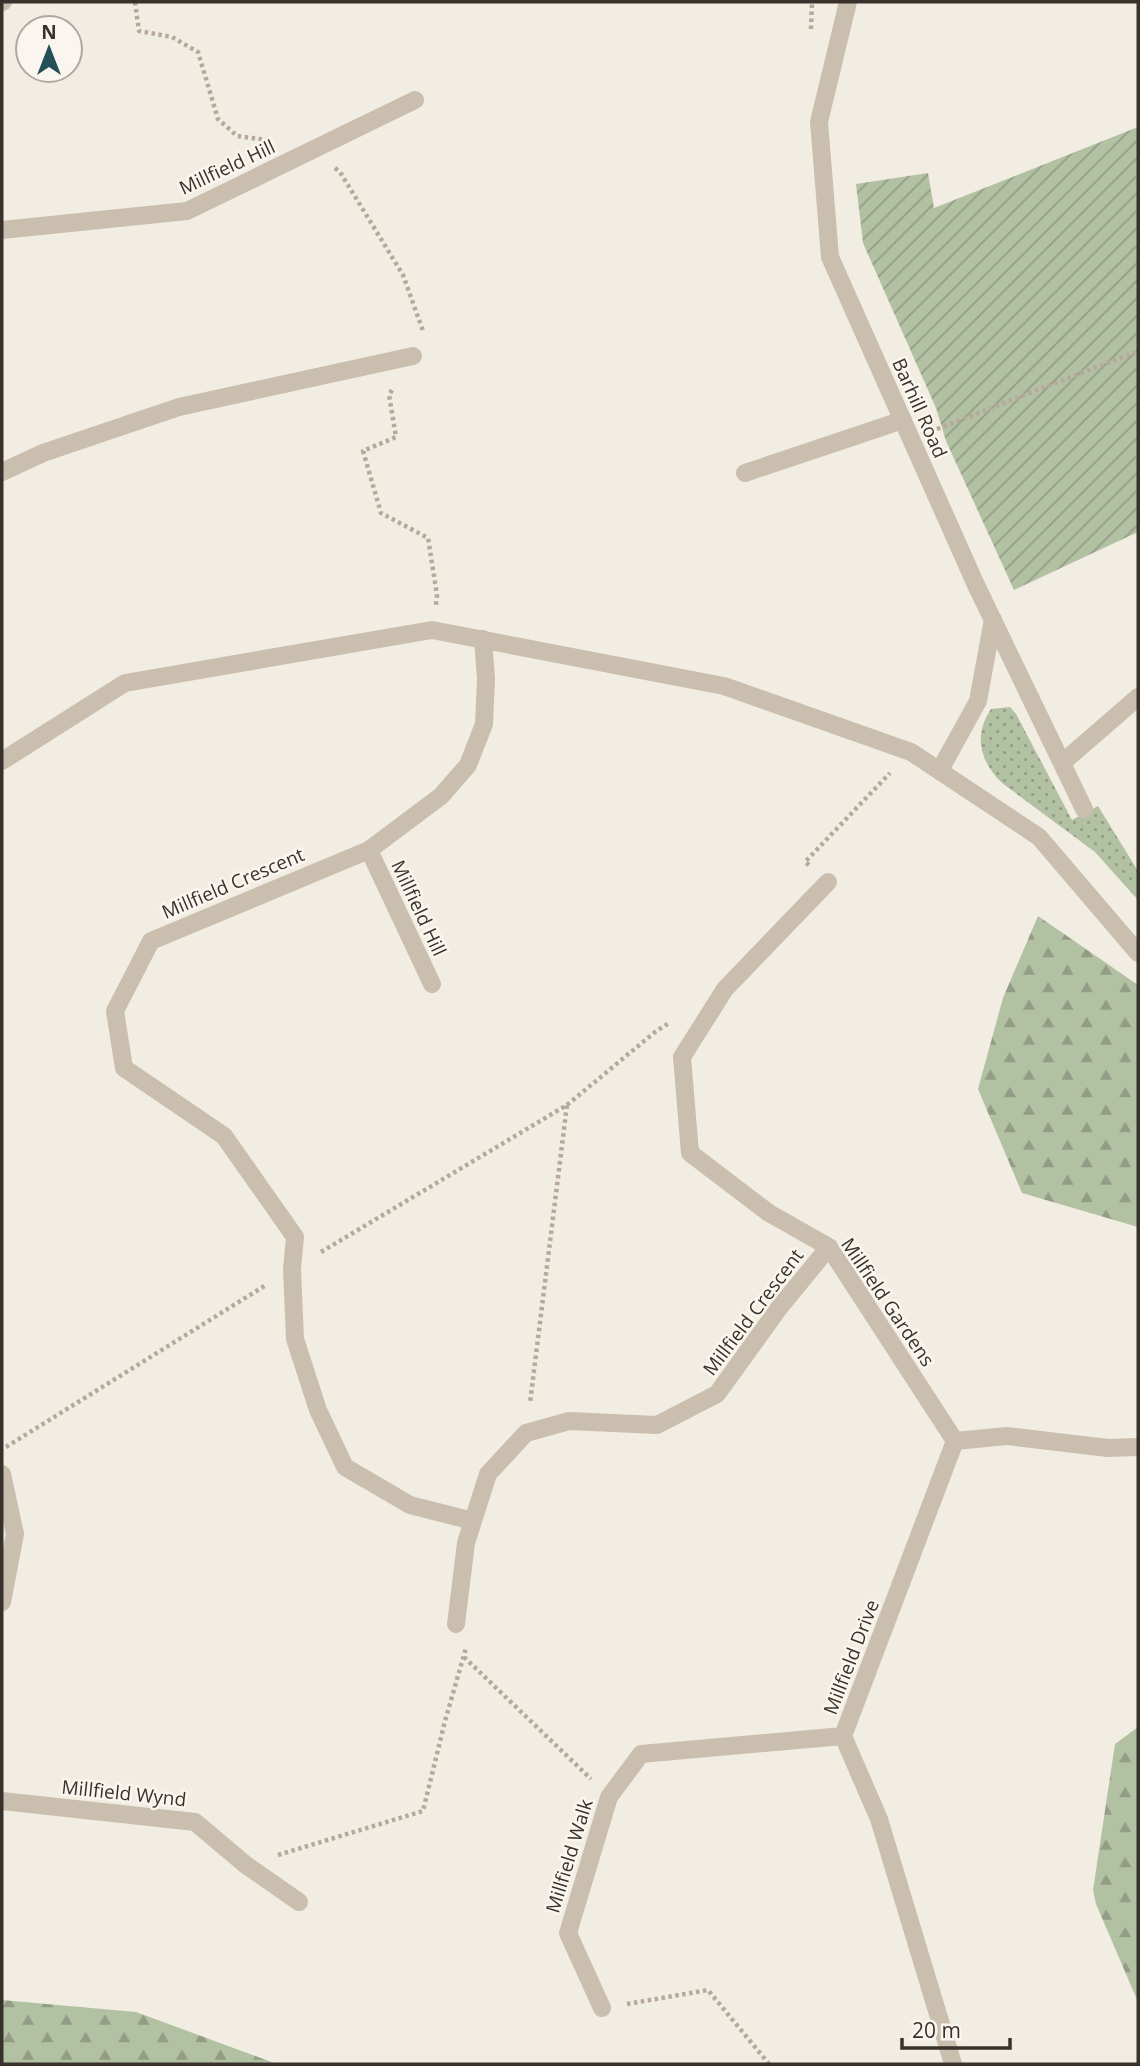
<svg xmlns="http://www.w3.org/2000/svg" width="1140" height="2066" font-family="'Open Sans',sans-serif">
	<defs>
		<pattern id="grass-dots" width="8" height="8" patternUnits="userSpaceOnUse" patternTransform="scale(1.75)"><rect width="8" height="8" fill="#b3c1a3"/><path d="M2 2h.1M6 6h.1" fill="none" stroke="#939d85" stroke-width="1.8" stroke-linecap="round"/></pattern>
		<pattern id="forest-firs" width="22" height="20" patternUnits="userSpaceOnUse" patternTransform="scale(1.75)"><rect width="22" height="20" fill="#b3c1a3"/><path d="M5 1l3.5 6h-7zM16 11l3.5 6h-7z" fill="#939d85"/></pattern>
		<pattern id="garden-furrows" width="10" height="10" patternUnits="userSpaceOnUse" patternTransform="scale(1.75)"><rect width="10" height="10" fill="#b3c1a3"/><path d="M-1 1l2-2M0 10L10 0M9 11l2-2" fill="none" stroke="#939d85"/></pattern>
	</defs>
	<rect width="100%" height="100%" fill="#f2ede2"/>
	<path fill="url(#grass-dots)" d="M 1010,707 L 1016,714 L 1072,820 L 1098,806 L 1138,871 L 1138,900 L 1095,852 L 1002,783 C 980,761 973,736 991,709 Z"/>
	<path fill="url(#forest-firs)" d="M 1038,916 L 1138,985 L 1138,1227 L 1022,1193 L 978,1089 L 1003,998 Z
		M 1138,1727 L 1138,2002 L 1096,1904 L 1093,1890 L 1115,1744 Z
		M 2,2000 L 136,2012 L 277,2064 L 2,2064 Z"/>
	<path fill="url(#garden-furrows)" d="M 1138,127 L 1138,532 L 1014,590 L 946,441 L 936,408 L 863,243 L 856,184 L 928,173 L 934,208 Z"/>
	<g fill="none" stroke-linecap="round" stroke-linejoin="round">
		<path stroke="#b6a999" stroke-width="4.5" stroke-dasharray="3.5 3.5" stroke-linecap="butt" d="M 135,2 L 139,31 L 172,37 L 198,52 L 218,119 L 237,136 L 267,140
			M 811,29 L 812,2
			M 335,168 L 340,172 L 403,275 L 423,331
			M 392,390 L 389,395 L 396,437 L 363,451 L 381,513 L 428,538 L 437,595 L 436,605
			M 937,429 L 1138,351
			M 809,865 L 805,862 L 890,773
			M 567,1105 L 655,1032 L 669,1023
			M 321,1252 L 567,1105 L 530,1403
			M 6,1447 L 266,1285
			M 464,1657 L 591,1779
			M 278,1855 L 423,1811 L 445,1721 L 466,1648
			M 627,2004 L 708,1990 L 769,2064"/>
		<path stroke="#cabfaf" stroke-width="18" d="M 2,2 L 3,2
			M 848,2 L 819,122 L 830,257 L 976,585 L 1084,809
			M 2,230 L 187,211 L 415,100
			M 2,472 L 43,453 L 179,407 L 413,356
			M 745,473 L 903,420
			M 2,761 L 125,683 L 432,630 L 724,686 L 911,752 L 1039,837 L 1138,953
			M 1062,763 L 1138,697
			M 940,770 L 978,701 L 993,619
			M 369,850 L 432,984
			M 828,882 L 725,989 L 682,1057 L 690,1153 L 769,1213 L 829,1247 L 955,1441
			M 955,1441 L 1007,1436 L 1108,1448 L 1138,1447
			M 2,1474 L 15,1534 L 2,1602
			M 473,1521 L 410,1505 L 345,1467 L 318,1410 L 295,1339 L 292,1269 L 295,1237 L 224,1136 L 124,1068 L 115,1011 L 151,941 L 369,850 L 441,796 L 468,765 L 484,724 L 486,679 L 483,639
			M 456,1624 L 466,1543 L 488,1474 L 526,1433 L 569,1421 L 657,1425 L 717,1394 L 779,1308 L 829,1247
			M 2,1801 L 195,1822 L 246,1865 L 299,1902
			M 602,2008 L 568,1933 L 609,1797 L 641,1754 L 843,1736
			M 953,2064 L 879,1819 L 843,1736 L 955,1441"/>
	</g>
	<g text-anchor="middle" stroke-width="5" stroke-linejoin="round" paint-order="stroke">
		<g font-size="19" fill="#39322c" stroke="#faf6ef">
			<text transform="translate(227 167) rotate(-25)" y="7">Millfield Hill</text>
			<text transform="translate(920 408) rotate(66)" y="7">Barhill Road</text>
			<text transform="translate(233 883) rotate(-23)" y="7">Millfield Crescent</text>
			<text transform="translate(419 908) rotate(65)" y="7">Millfield Hill</text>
			<text transform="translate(888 1302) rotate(56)" y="7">Millfield Gardens</text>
			<text transform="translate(753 1312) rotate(-53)" y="7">Millfield Crescent</text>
			<text transform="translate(851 1657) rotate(-69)" y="7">Millfield Drive</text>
			<text transform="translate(124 1793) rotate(6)" y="7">Millfield Wynd</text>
			<text transform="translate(569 1856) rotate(-73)" y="7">Millfield Walk</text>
		</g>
	</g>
	<rect width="1140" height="2066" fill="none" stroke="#39322c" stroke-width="7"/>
	<g transform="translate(49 49)"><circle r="33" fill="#faf6ef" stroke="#ada8a1" stroke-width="2"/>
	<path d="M0-5L12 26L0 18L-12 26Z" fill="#244e58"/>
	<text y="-10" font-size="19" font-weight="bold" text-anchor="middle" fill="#39322c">N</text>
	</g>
	<path d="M902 2038v10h108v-10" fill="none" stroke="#39322c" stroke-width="3.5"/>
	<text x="912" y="2038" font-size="21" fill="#39322c" stroke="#faf6ef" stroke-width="5" paint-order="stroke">20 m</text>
</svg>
